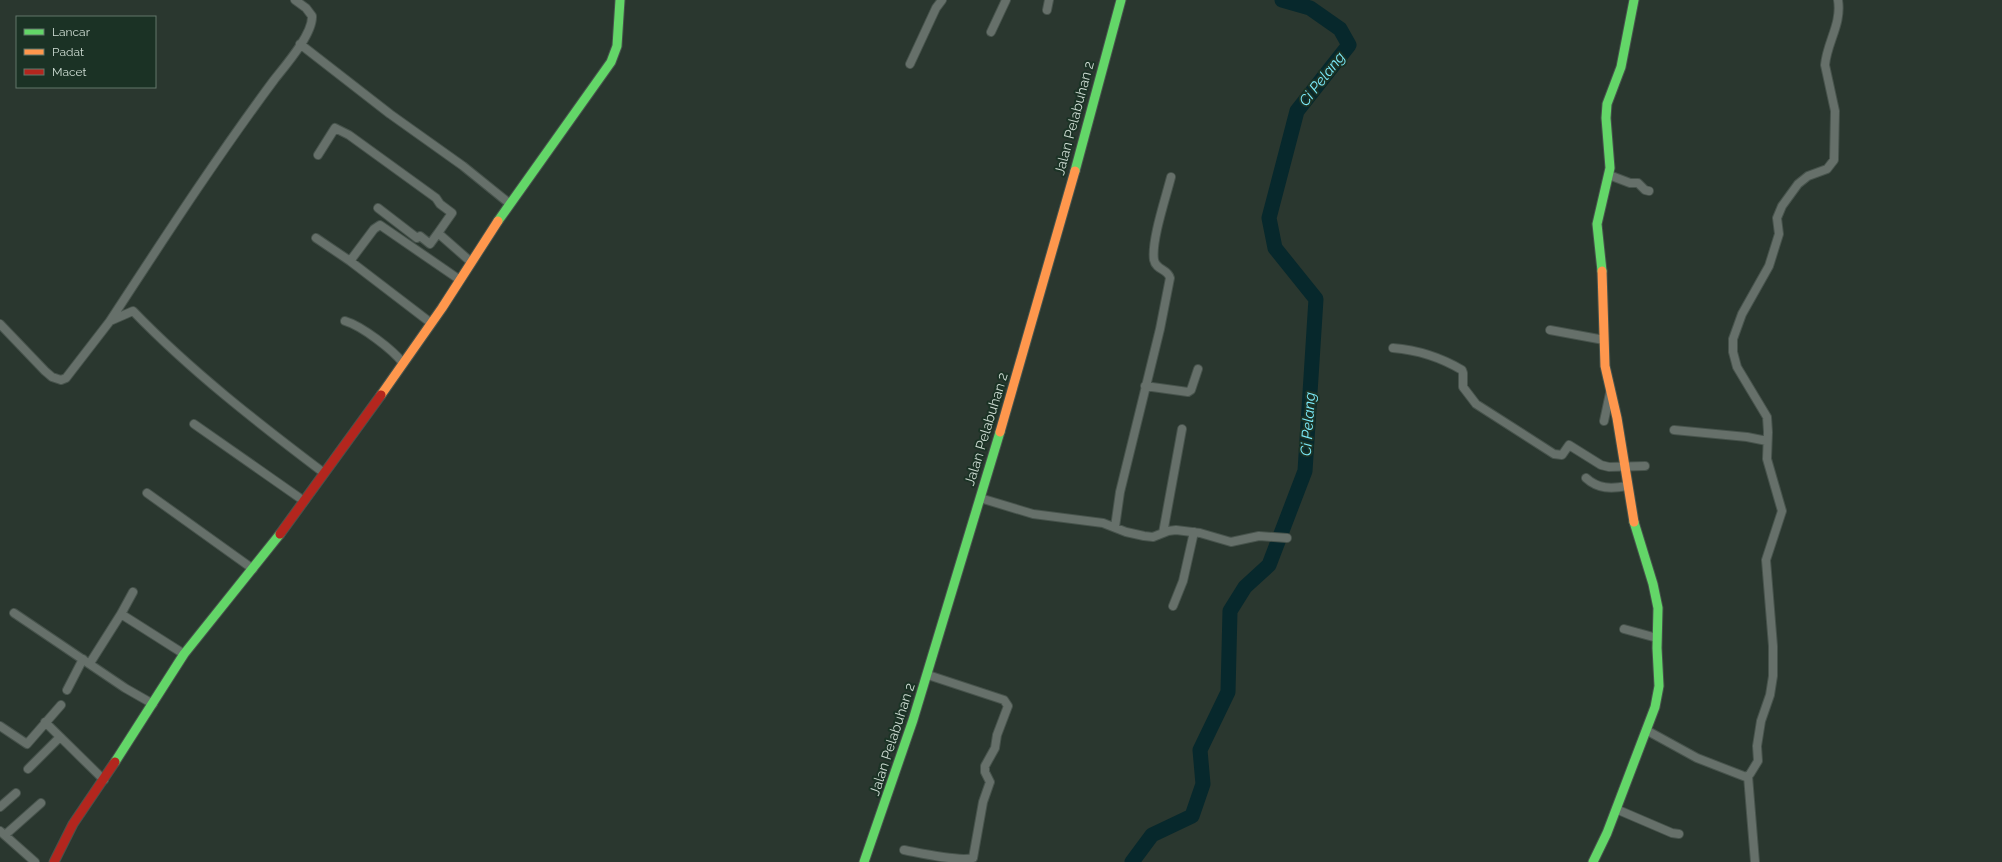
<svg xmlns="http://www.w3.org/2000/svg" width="2002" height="862" font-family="Raleway,sans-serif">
	<rect width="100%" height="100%" fill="#2a372f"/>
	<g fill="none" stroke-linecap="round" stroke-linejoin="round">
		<path stroke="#07282c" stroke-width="15" d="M 1132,862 L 1152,835 L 1192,816 L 1203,784 L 1200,750 L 1228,692 L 1230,611 L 1245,587 L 1269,565 L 1305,471 L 1316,299 L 1275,248 L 1269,218 L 1297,111 L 1349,45 L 1340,29 L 1310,8 L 1282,0"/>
		<defs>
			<path id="street" d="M 295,0 L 306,8 L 312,16 C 313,34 285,66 274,80 C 216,158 163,240 110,321 L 133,311 C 191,371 258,423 324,473
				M 1047,10 L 1049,0
				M 991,32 L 1006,0
				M 300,44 L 390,114 L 463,166 L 510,204
				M 910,64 L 936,8 L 942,0
				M 318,155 L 335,128 L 349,135 L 436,198 L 440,204 L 452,213 L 438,233
				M 1609,175 L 1630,183 L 1638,183 L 1645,190 L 1649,191
				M 378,208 L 417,238 L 420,236 L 430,244 L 438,233 L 471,262
				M 316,238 L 350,261 L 431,323
				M 350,261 L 374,229 L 380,225 L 460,280
				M 345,321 C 362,326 393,350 403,363
				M 0,324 L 45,371 L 52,377 L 61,380 L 66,378 L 110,321
				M 1550,330 L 1604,340
				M 1393,348 C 1418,350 1440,357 1462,370 L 1463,373 L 1463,387 L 1476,404 L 1554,454 L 1562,455 L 1569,445 L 1601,465 L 1609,467 L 1645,466
				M 1145,386 L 1188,392 L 1191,390 L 1198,369
				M 1604,421 L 1610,393
				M 194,424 L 304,501
				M 1674,430 L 1747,437 L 1767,441
				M 1586,478 C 1598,489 1611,489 1627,486
				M 147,493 L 253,569
				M 980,498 L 1033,514 L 1103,523 L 1126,532 L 1144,536 L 1153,537 L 1168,531 L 1176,530 L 1200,533 L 1231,542 L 1259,536 L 1287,538
				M 1115,527 L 1120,492 L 1160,329 L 1170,278 C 1168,269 1156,270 1154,260 C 1151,241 1166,197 1171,177
				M 1163,533 L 1182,429
				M 1173,606 L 1183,581 L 1194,532
				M 14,613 L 125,688 L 153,704
				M 121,614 L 184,654
				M 1624,629 L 1657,638
				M 90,663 L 121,614 L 133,592
				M 67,690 L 83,659
				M 45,722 L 104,780
				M 0,726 L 27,744 L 61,705
				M 1646,730 L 1697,758 L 1746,777 L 1750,774 L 1758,761 L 1757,746 L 1761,721 L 1770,695 L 1773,676 L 1773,646 L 1766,560 L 1782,511 L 1767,459 L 1768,432 L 1767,417 L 1737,367 L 1733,352 L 1733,339 L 1742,314 L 1769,266 L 1779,234 L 1777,218 L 1782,206 L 1798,184 L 1808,176 L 1827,169 L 1834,160 L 1835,111 L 1825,65 C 1827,42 1842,24 1838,0
				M 28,769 L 60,737
				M 1748,776 L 1755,862
				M 0,807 L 16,793
				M 1616,809 L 1672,833 L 1679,834
				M 0,831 L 35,862
				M 5,835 L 41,803
				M 904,850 C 920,853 958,862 973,858 L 983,802 L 990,782 L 985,772 L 985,766 L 995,748 L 997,735 L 1008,706 L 1004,700 L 928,675"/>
			<path id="fast" d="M 1075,171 L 1121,0
				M 498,221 L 611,62 L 617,46 L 620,0
				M 1602,271 L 1597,224 L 1610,168 L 1606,118 L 1607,104 L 1621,67 L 1634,0
				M 115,762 L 184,654 L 280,534
				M 864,862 L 913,720 L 1000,432
				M 1593,862 L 1607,833 L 1655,707 L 1659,686 L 1657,648 L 1658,608 L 1653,584 L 1634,522"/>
			<path id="slow" d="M 1602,271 L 1605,366 L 1617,418 L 1634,522
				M 381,395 L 442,308 L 498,221
				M 1000,432 L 1075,171"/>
			<path id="jam" d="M 280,534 L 381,395
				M 54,862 L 73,824 L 115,762"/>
		</defs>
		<use href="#street" stroke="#47534c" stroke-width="10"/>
		<use href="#fast" stroke="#47534c" stroke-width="11"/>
		<use href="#slow" stroke="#47534c" stroke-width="11"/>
		<use href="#jam" stroke="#47534c" stroke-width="11"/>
		<use href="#street" stroke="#66706a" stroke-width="8"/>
		<use href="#fast" stroke="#63d668" stroke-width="9"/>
		<use href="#slow" stroke="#ff974d" stroke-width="9"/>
		<use href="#jam" stroke="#b3261e" stroke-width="9"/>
	</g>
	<g text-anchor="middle" stroke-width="4" stroke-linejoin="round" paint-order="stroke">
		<g font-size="14" fill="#cedcd3" stroke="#1b3225">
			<text transform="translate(1074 118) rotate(-75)" y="5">Jalan Pelabuhan 2</text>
			<text transform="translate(986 429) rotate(-73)" y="5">Jalan Pelabuhan 2</text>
			<text transform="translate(892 739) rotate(-72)" y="5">Jalan Pelabuhan 2</text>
		</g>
		<g font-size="15" font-style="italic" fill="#7cecfc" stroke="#1b3225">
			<text transform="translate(1322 79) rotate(-52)" y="5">Ci Pelang</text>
			<text transform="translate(1308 424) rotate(-86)" y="5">Ci Pelang</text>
		</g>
	</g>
	<rect x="16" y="16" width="140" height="72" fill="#1b3225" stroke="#63766b"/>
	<rect x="24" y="29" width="20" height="6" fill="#63d668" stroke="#63766b"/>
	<text x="52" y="36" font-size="12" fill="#cedcd3">Lancar</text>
	<rect x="24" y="49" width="20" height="6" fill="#ff974d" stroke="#63766b"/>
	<text x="52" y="56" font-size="12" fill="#cedcd3">Padat</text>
	<rect x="24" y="69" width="20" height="6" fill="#b3261e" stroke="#63766b"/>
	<text x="52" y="76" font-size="12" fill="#cedcd3">Macet</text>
</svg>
